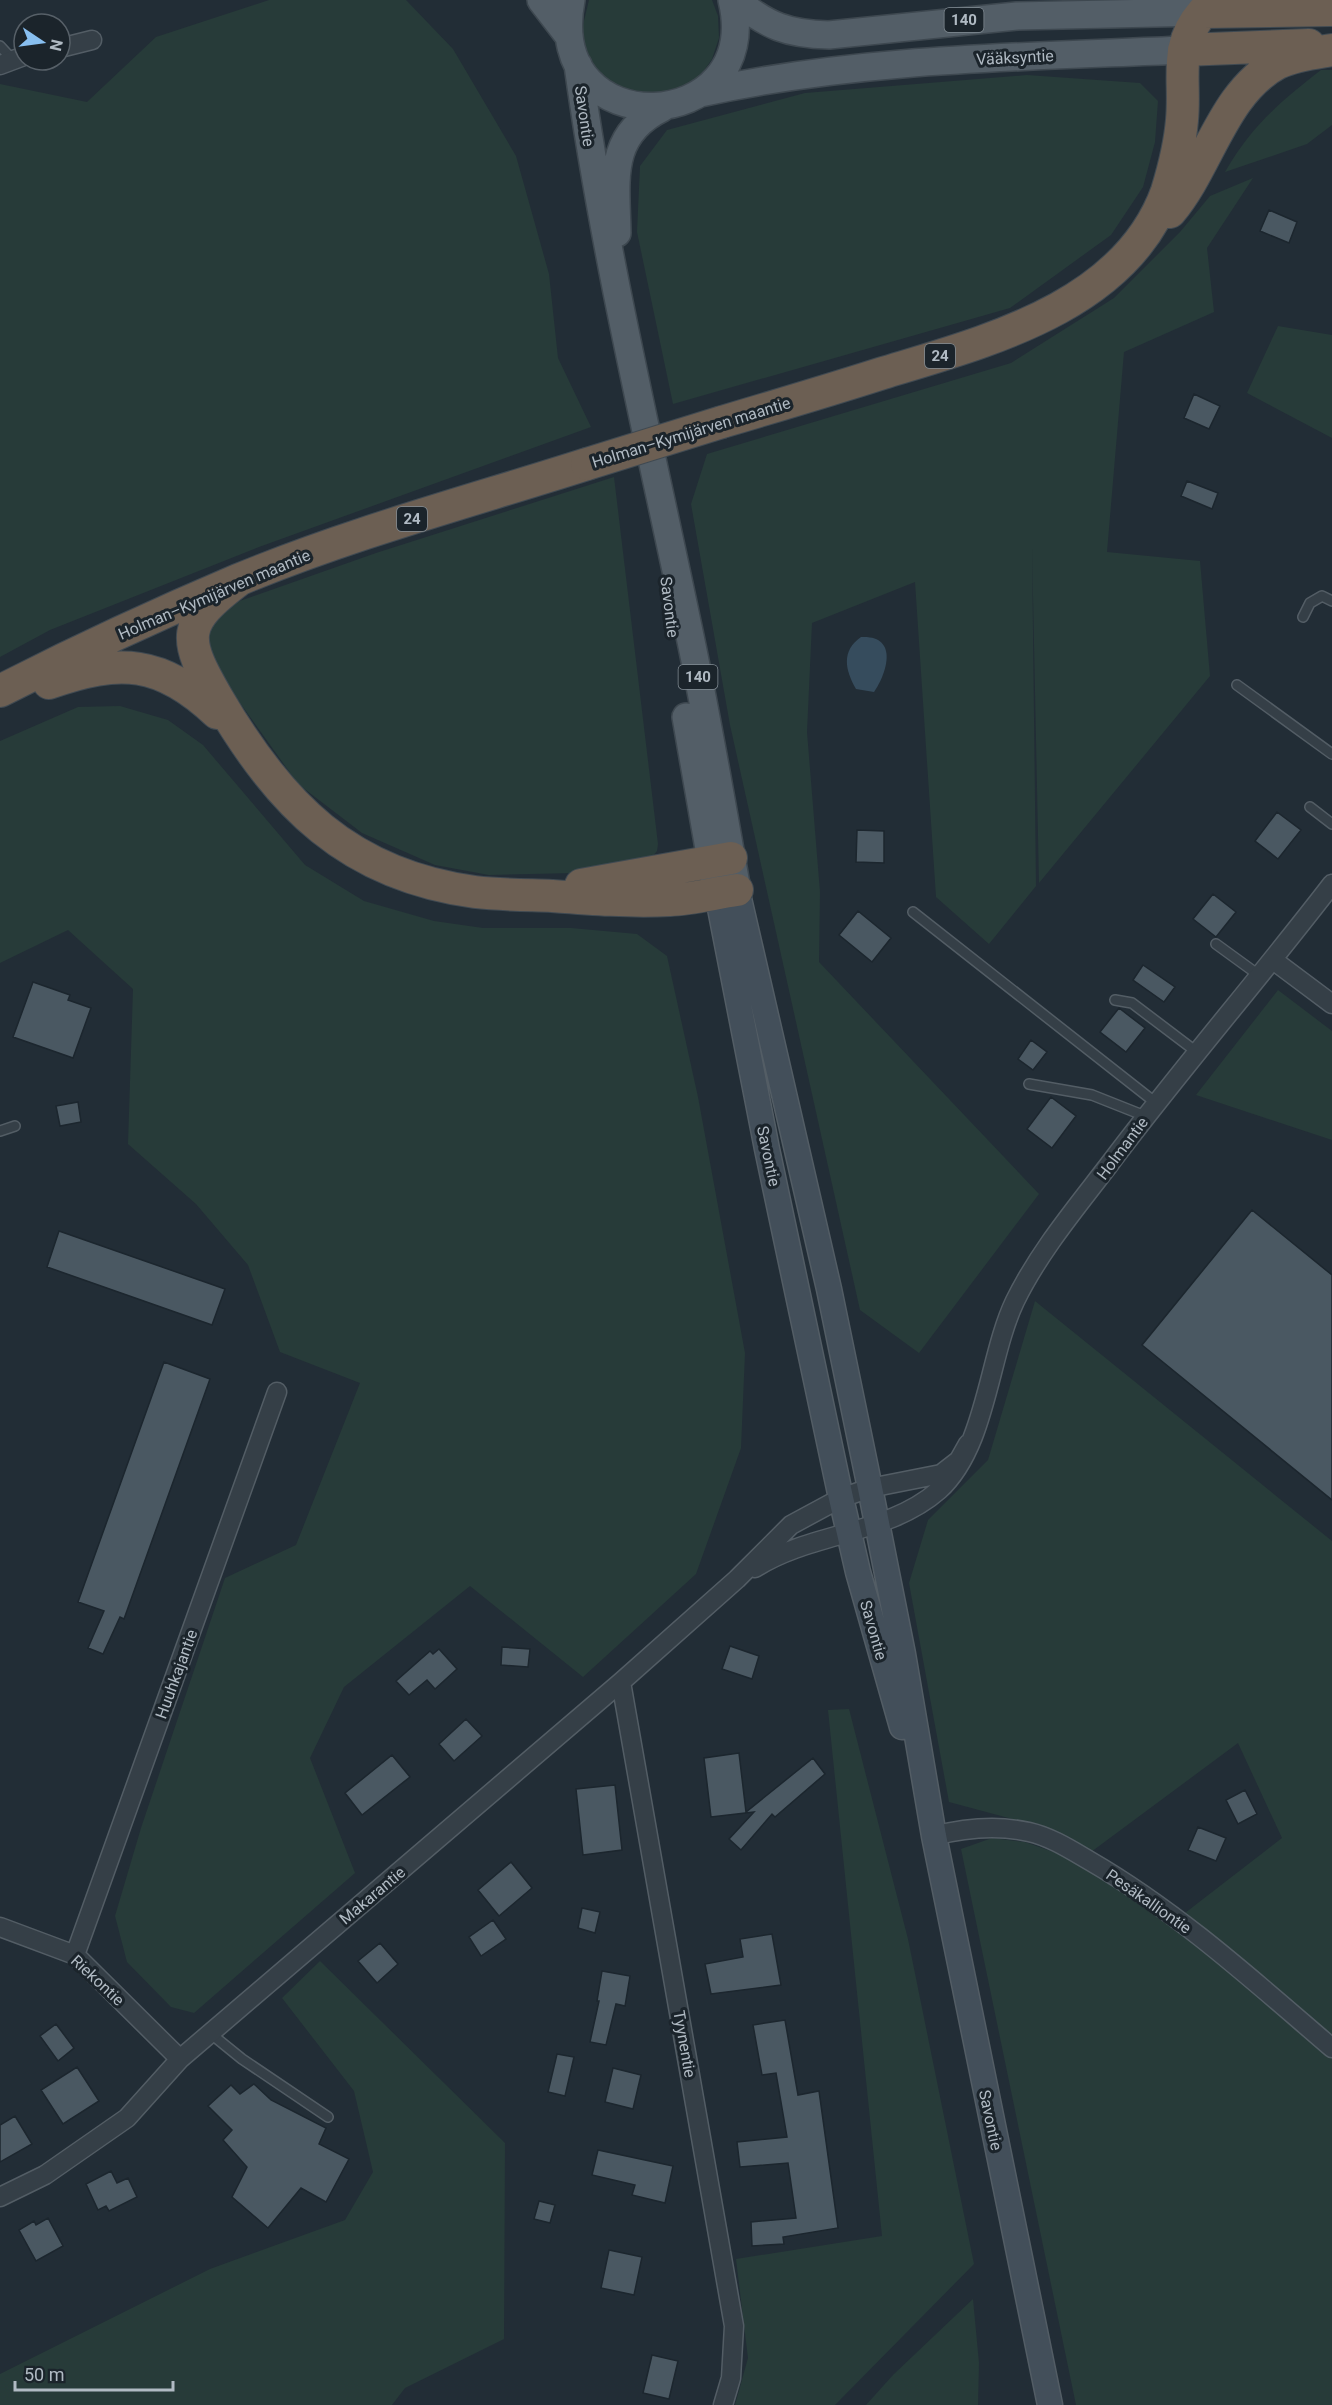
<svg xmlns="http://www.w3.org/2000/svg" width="1332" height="2405" font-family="Roboto,sans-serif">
	<rect width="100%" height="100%" fill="#222d36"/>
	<path fill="#273b39" d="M 269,0 L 406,0 L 453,49 L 516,156 L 549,274 L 558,358 L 591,427 L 259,547 L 50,630 L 0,657 L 0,84 L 87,102 L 156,37 Z
		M 589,0 L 712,0 L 718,16 L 719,38 L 712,59 L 699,78 L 680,91 L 635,97 L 597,72 L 585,52 L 582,29 Z
		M 1321,70 L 1332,70 L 1332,125 L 1307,144 L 1225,172 C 1252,125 1280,102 1321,70 Z
		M 1027,75 L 1140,83 L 1158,101 L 1155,142 L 1143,187 L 1111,235 L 1010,308 L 673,404 L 637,232 L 640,166 L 667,130 L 805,93 Z
		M 1253,178 L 1207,248 L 1214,312 L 1124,352 L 1107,552 L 1200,561 L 1210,676 L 1039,883 L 1032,547 L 1036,886 L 989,944 L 936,897 L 915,582 L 812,623 L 807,732 L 820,892 L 819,962 L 1039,1194 L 919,1353 L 860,1310 L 730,725 L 691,504 L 707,454 L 1011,363 L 1114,298 L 1180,232 L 1210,196 Z
		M 1278,326 L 1332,335 L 1332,438 L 1247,393 Z
		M 614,477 L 658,844 L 657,851 L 652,857 L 575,873 L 489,875 L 435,865 L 362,833 L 298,784 L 215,668 L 205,636 L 208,626 L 234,603 L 376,553 Z
		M 120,706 L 168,720 L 203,745 L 305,865 L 364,901 L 434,921 L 483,928 L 571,928 L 637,934 L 667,956 L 698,1097 L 745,1353 L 741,1448 L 696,1574 L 583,1677 L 470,1586 L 344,1687 L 310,1758 L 355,1873 L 194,2013 L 171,2007 L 127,1962 L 115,1916 L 141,1828 L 225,1578 L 296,1545 L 360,1383 L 280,1352 L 248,1265 L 196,1204 L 128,1144 L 133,989 L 68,930 L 0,963 L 0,741 L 78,707 Z
		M 1278,990 L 1332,1031 L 1332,1140 L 1196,1095 Z
		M 1035,1301 L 1332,1541 L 1332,2037 L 1185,1913 L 1282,1838 L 1238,1743 L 1091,1852 L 1053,1830 L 949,1802 L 909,1583 L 928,1520 L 988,1460 Z
		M 849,1709 L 908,1939 L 974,2264 L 835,2405 L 735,2405 L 748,2358 L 736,2259 L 882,2236 L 828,1710 Z
		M 992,1838 L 1025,1842 L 1065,1856 L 1127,1895 L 1214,1958 L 1332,2058 L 1332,2405 L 1076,2405 L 961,1849 Z
		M 320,1961 L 505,2143 L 504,2339 L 405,2388 L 392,2405 L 0,2405 L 0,2374 L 210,2269 L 345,2220 L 373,2172 L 354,2091 L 282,1998 Z
		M 973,2299 L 979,2363 L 978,2405 L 866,2405 L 893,2375 Z"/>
	<path fill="#364c5d" d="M 861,637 C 898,635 888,671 874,692 L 856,689 C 845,670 841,651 861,637 Z"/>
	<path fill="#4a5862" stroke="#1c262e" stroke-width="1.5" d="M 1269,210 L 1297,222 L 1289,243 L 1260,231 Z
		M 1194,394 L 1220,406 L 1209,429 L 1184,418 Z
		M 1187,481 L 1218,493 L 1212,509 L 1181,496 Z
		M 1277,812 L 1301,830 L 1278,859 L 1255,841 Z
		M 857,830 L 884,831 L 884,863 L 856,862 Z
		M 1213,894 L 1236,912 L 1216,937 L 1193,919 Z
		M 858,911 L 891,938 L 872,962 L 839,935 Z
		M 1143,965 L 1175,987 L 1164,1002 L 1133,980 Z
		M 33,982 L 70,995 L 68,1000 L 91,1008 L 73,1058 L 13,1037 Z
		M 1119,1008 L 1145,1028 L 1126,1052 L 1100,1032 Z
		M 1031,1040 L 1047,1052 L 1033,1070 L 1018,1059 Z
		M 1051,1097 L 1076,1116 L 1052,1148 L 1027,1129 Z
		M 78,1102 L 81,1122 L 60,1126 L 56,1106 Z
		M 1252,1210 L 1332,1275 L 1332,1500 L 1142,1345 Z
		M 59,1231 L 225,1289 L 212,1325 L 47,1267 Z
		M 164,1362 L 210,1379 L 124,1619 L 120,1617 L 103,1654 L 88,1648 L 104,1611 L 78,1602 Z
		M 730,1646 L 759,1656 L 752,1679 L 722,1669 Z
		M 502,1647 L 530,1649 L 528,1667 L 501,1665 Z
		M 439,1649 L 457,1669 L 435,1689 L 427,1680 L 409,1695 L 396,1681 L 430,1651 L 433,1654 Z
		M 466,1719 L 482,1736 L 454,1761 L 439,1744 Z
		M 739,1753 L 746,1812 L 813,1758 L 825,1774 L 775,1817 L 772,1814 L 741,1850 L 729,1839 L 754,1812 L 711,1817 L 704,1758 Z
		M 392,1755 L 410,1777 L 362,1815 L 345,1793 Z
		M 615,1785 L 622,1850 L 583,1855 L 576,1789 Z
		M 1245,1790 L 1257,1814 L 1238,1824 L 1226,1800 Z
		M 1198,1827 L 1226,1838 L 1216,1861 L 1188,1850 Z
		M 511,1862 L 532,1888 L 499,1916 L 478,1890 Z
		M 582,1908 L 600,1912 L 595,1933 L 578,1928 Z
		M 493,1920 L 506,1939 L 481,1956 L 469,1937 Z
		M 772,1934 L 781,1985 L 711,1994 L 705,1964 L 743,1957 L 740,1939 Z
		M 380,1943 L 398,1964 L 377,1983 L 358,1961 Z
		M 602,1971 L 630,1976 L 625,2006 L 616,2004 L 606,2045 L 590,2042 L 599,2001 L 597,2001 Z
		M 785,2020 L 798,2095 L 819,2091 L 838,2228 L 783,2237 L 784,2244 L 752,2246 L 751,2222 L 796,2218 L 788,2163 L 740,2167 L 737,2142 L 787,2137 L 776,2073 L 762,2075 L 753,2025 Z
		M 56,2024 L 74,2048 L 58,2061 L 40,2036 Z
		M 557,2054 L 574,2057 L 565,2096 L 548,2092 Z
		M 77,2067 L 99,2101 L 63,2124 L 41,2090 Z
		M 613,2068 L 641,2075 L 633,2109 L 605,2102 Z
		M 254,2084 L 271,2100 L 326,2128 L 319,2144 L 349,2159 L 326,2202 L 301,2188 L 268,2228 L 232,2197 L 247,2167 L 223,2140 L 232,2130 L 208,2106 L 231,2085 L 240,2094 Z
		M 15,2116 L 32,2144 L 0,2162 L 0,2125 Z
		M 598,2150 L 673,2166 L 665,2203 L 632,2195 L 635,2185 L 592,2175 Z
		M 111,2171 L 117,2183 L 128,2178 L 137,2197 L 109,2211 L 106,2206 L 98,2210 L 86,2184 Z
		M 539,2201 L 555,2205 L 550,2223 L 534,2219 Z
		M 48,2218 L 63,2246 L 36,2261 L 19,2230 L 34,2221 L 36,2225 Z
		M 609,2250 L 642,2257 L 634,2295 L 601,2288 Z
		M 652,2355 L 678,2361 L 669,2399 L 643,2393 Z"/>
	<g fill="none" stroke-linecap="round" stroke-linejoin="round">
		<defs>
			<path id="lane" d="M 0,46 L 12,59
				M 1303,617 L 1310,603 L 1322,596 L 1332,601
				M 1237,685 L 1332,754
				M 1310,807 L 1332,824
				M 913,912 L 1156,1103
				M 1216,944 L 1260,976
				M 1115,1000 L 1132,1003 L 1198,1053
				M 1029,1084 L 1092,1095 L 1145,1116
				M 0,1131 L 15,1126
				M 210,2033 L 242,2059 L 328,2117"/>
			<path id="street" d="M 60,48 L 92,40
				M 0,65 L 24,56
				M 1273,960 L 1332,1004
				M 755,1568 C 811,1532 888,1535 939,1490 C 987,1446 988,1357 1015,1301 C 1039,1252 1075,1209 1108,1166 C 1180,1070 1259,979 1332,884
				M 621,1682 L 734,2326 L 731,2378 L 723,2405
				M 934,1836 C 965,1828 997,1825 1029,1832 C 1051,1837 1071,1850 1090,1861 C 1178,1912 1255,1982 1332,2048
				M 0,1927 L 75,1955 L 180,2059
				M 75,1955 L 277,1392
				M 0,2197 L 45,2175 L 127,2118 L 180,2059 L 621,1682 L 737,1579 L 791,1525 L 841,1498 L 870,1488 L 941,1474 L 959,1460 L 968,1444"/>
			<path id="secondary" d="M 737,890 L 829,1289 L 870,1488 L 903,1654 L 934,1836 L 1050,2405
				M 717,893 L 767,1149 L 841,1498 L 858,1572 L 902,1727"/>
			<path id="primary" d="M 541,0 L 568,35
				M 571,0 C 543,147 765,137 732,0
				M 735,0 C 768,26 787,34 829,35 L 1017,16 L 1203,12
				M 578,65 C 604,253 648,436 687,622 C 706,710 721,800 737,890
				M 700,93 C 859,58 1022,57 1184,50
				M 617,233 C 616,180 607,135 662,108
				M 686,717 L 715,883"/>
			<path id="highway" d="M 1184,50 L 1309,45
				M 1170,212 C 1209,166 1222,93 1278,63 C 1295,55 1314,53 1332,50
				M 722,422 C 776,406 830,390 883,373 C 988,341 1126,306 1167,191 C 1174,168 1180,144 1182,120 C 1186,78 1173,46 1203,12 L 1332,10
				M 239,580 C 181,624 182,637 218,699 C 280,805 348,875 475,892 C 501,895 527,895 552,896 C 591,899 631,902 670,900 C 692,899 715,893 737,890
				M 49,683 C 120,658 161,660 217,713
				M 0,691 C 78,651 158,614 238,580 C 351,533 471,501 587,464
				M 581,885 L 731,858"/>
		</defs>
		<use href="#lane" stroke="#535d65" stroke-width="12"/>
		<use href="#street" stroke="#535d65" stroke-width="21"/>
		<use href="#secondary" stroke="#535d65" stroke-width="27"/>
		<use href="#primary" stroke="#3e4850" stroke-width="30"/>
		<use href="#highway" stroke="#404a52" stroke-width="34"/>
		<use href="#lane" stroke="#353f47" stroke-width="9"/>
		<use href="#street" stroke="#353f47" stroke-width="18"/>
		<use href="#secondary" stroke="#434f5a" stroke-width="24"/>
		<use href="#primary" stroke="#535e67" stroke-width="27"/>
		<use href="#highway" stroke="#6c5f53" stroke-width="32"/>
		<defs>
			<path id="highway-bridge" d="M 587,464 L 722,422"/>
		</defs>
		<use href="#highway-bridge" stroke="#404a52" stroke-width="34" stroke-linecap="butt"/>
		<use href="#highway-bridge" stroke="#6c5f53" stroke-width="32"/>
	</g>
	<g text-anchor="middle" stroke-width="6" stroke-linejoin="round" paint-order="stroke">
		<g fill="#1b242b" stroke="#838d95" stroke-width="1.5">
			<rect x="944.5" y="8" width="39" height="24" rx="4.5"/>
			<rect x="925" y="344" width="30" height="24" rx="4.5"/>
			<rect x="397" y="507" width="30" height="24" rx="4.5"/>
			<rect x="678.5" y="665" width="39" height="24" rx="4.5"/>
		</g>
		<g font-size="15" font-weight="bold" fill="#b0bac3">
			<text x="964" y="25">140</text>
			<text x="940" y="361">24</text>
			<text x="412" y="524">24</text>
			<text x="698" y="682">140</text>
		</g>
		<g font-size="16" fill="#b0bac3" stroke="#1b242b">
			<text transform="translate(1015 57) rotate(-3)" y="6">Vääksyntie</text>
			<text transform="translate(585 116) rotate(82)" y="6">Savontie</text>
			<text transform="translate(691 432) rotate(-17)" y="6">Holman–Kymijärven maantie</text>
			<text transform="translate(214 594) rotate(-23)" y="6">Holman–Kymijärven maantie</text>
			<text transform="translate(670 607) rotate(83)" y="6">Savontie</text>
			<text transform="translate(1122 1148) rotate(-53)" y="6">Holmantie</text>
			<text transform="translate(769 1156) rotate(78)" y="6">Savontie</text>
			<text transform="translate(874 1630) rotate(74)" y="6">Savontie</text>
			<text transform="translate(176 1674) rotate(-70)" y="6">Huuhkajantie</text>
			<text transform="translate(372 1895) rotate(-40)" y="6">Makarantie</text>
			<text transform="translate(1149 1901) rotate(35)" y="6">Pesäkalliontie</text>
			<text transform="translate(98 1980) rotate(43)" y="6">Riekontie</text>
			<text transform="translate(685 2044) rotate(80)" y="6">Tyynentie</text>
			<text transform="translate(991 2120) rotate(78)" y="6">Savontie</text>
		</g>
	</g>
	<g transform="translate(42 42) rotate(103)"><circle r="28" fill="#1b242b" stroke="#576068" stroke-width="1.5"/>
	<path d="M0-4.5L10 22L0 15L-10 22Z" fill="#88bff0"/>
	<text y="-9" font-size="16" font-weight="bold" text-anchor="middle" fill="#b0bac3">N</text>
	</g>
	<path d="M15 2381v9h158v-9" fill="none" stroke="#b0bac3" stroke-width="3"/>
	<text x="24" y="2381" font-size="18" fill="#b0bac3" stroke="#1b242b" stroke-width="4.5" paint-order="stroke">50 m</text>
</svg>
